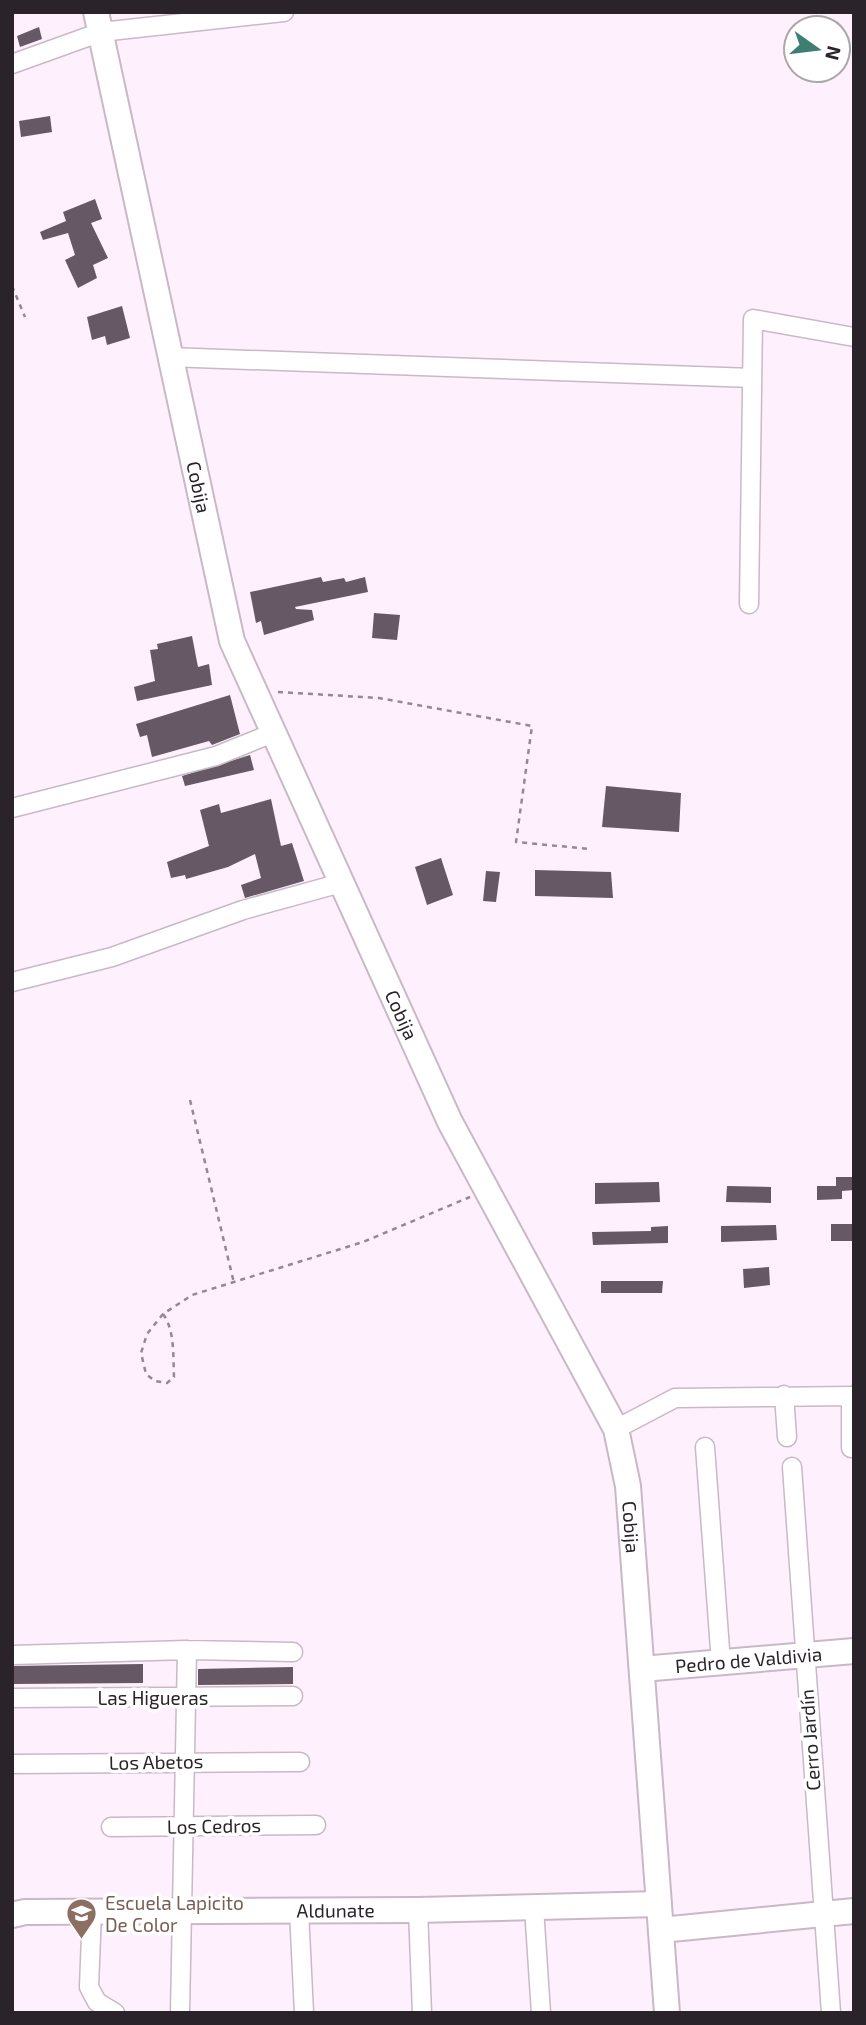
<svg xmlns="http://www.w3.org/2000/svg" width="866" height="2025" font-family="'Exo 2',sans-serif">
	<rect width="100%" height="100%" fill="#fef0fd"/>
	<path fill="#665865" d="M 39,27 L 42,39 L 20,47 L 17,36 Z
		M 50,116 L 52,132 L 21,137 L 19,121 Z
		M 95,199 L 102,219 L 91,223 L 108,258 L 93,265 L 97,278 L 78,288 L 65,260 L 75,255 L 68,233 L 43,240 L 40,232 L 66,221 L 63,212 Z
		M 122,306 L 130,338 L 107,345 L 105,336 L 92,340 L 87,317 Z
		M 321,577 L 323,582 L 344,578 L 346,582 L 365,577 L 368,592 L 295,607 L 296,609 L 312,610 L 314,620 L 264,635 L 261,621 L 256,623 L 250,592 Z
		M 374,613 L 400,615 L 397,640 L 372,638 Z
		M 192,636 L 198,667 L 209,664 L 212,685 L 137,701 L 134,687 L 155,681 L 150,650 L 158,649 L 157,644 Z
		M 230,695 L 240,734 L 212,745 L 209,741 L 152,757 L 147,735 L 140,737 L 136,724 Z
		M 250,755 L 254,770 L 185,786 L 182,776 Z
		M 606,786 L 681,793 L 679,832 L 602,827 Z
		M 271,799 L 281,846 L 292,843 L 304,881 L 245,898 L 241,885 L 261,878 L 255,854 L 228,867 L 186,879 L 185,875 L 171,878 L 167,862 L 209,846 L 200,810 L 219,804 L 221,813 Z
		M 441,858 L 453,895 L 427,905 L 415,867 Z
		M 535,870 L 611,872 L 613,898 L 535,896 Z
		M 486,871 L 500,872 L 496,902 L 483,901 Z
		M 836,1177 L 854,1177 L 854,1190 L 842,1191 L 842,1199 L 817,1200 L 817,1186 L 836,1186 Z
		M 659,1182 L 660,1202 L 595,1204 L 595,1183 Z
		M 727,1186 L 771,1187 L 771,1203 L 726,1202 Z
		M 831,1224 L 852,1224 L 852,1241 L 831,1241 Z
		M 776,1225 L 777,1240 L 721,1242 L 721,1226 Z
		M 668,1226 L 668,1243 L 593,1245 L 592,1232 L 651,1231 L 651,1227 Z
		M 769,1267 L 770,1285 L 744,1288 L 743,1269 Z
		M 601,1281 L 663,1281 L 662,1293 L 601,1293 Z
		M 143,1664 L 143,1683 L 12,1684 L 12,1666 Z
		M 293,1667 L 293,1684 L 198,1685 L 198,1669 Z"/>
	<g fill="none" stroke-linecap="round" stroke-linejoin="round">
		<defs>
			<path id="street" d="M 12,64 L 101,32 L 284,12
				M 169,357 L 752,378
				M 749,604 L 753,319 L 854,337
				M 12,808 L 216,756 L 273,733
				M 12,982 L 112,957 L 243,910 L 341,883
				M 784,1395 L 787,1437
				M 851,1396 L 851,1448
				M 616,1429 L 675,1398 L 854,1396
				M 705,1447 L 721,1663
				M 792,1467 L 831,2013
				M 12,1655 L 187,1650 L 293,1652
				M 12,1698 L 293,1696
				M 12,1764 L 300,1762
				M 111,1827 L 316,1825
				M 534,1908 L 541,2013
				M 418,1910 L 422,2013
				M 92,1911 L 89,1987 L 97,2002 L 115,2013
				M 299,1911 L 304,2013
				M 180,2013 L 187,1650"/>
			<g id="secondary">
				<path id="s1" d="M 96,12 L 232,641 L 450,1122 L 616,1429 L 628,1486 L 667,2013"/>
				<path id="s2" d="M 642,1669 L 854,1651"/>
				<path id="s3" d="M 12,1915 L 25,1912 L 418,1910 L 659,1904"/>
				<path d="M 661,1930 L 854,1911"/>
			</g>
		</defs>
		<use href="#street" stroke="#c9b9c7" stroke-width="21"/>
		<use href="#secondary" stroke="#c9b9c7" stroke-width="28"/>
		<path stroke="#938992" stroke-width="2.5" stroke-dasharray="5 5" stroke-linecap="butt" d="M 12,286 L 25,317
			M 278,692 L 379,698 L 532,726 L 516,842 L 590,849
			M 190,1100 L 234,1283
			M 163,1314 C 175,1330 173,1357 174,1377 L 167,1383 L 155,1381 L 146,1374 L 141,1353 L 147,1334 L 163,1314 L 192,1295 L 363,1242 L 470,1197"/>
		<use href="#street" stroke="#fff" stroke-width="18"/>
		<use href="#secondary" stroke="#fff" stroke-width="24"/>
	</g>
	<defs>
		<symbol id="school-pin" viewBox="-11 -11 22 30"><path d="M0 17L-7.5 6A9.5 9.5 0 1 1 7.5 6Z" fill="#8d6e63" stroke="#fff"/><path d="M0-5L7-2L0 1L-7-2ZM-4 1L0 2.5L4 1V4Q0 6-4 4Z" fill="#fff"/></symbol>
	</defs>
	<g fill-rule="evenodd">
		<use href="#school-pin" x="64" y="1896" width="35" height="47"/>
	</g>
	<g text-anchor="middle" stroke-width="7" stroke-linejoin="round" paint-order="stroke">
		<g font-size="19" fill="#2a2329" stroke="#fff">
			<text dy="7" stroke="none"><textPath href="#s1" startOffset="486">Cobija</textPath></text>
			<text dy="7" stroke="none"><textPath href="#s1" startOffset="1054">Cobija</textPath></text>
			<text dy="7" stroke="none"><textPath href="#s1" startOffset="1620">Cobija</textPath></text>
			<text dy="7" stroke="none"><textPath href="#s2" startOffset="107">Pedro de Valdivia</textPath></text>
			<text x="153" y="1705">Las Higueras</text>
			<text transform="translate(810 1740) rotate(-94)" y="7">Cerro Jardín</text>
			<text transform="translate(156 1762) rotate(-1)" y="7">Los Abetos</text>
			<text transform="translate(214 1826) rotate(-1)" y="7">Los Cedros</text>
			<text dy="7" stroke="none"><textPath href="#s3" startOffset="324">Aldunate</textPath></text>
		</g>
		<g font-size="19" fill="#785e54" stroke="#fff" text-anchor="start">
			<text x="105" y="1910">Escuela Lapicito<tspan x="105" dy="22">De Color</tspan></text>
		</g>
	</g>
	<rect width="866" height="2025" fill="none" stroke="#2a2329" stroke-width="28"/>
	<g transform="translate(817 49) rotate(104)"><circle r="33" fill="#ffffff" stroke="#aaa7a9" stroke-width="2"/>
	<path d="M0-5L12 26L0 18L-12 26Z" fill="#3d8073"/>
	<text y="-10" font-size="19" font-weight="bold" text-anchor="middle" fill="#2a2329">N</text>
	</g>
</svg>
